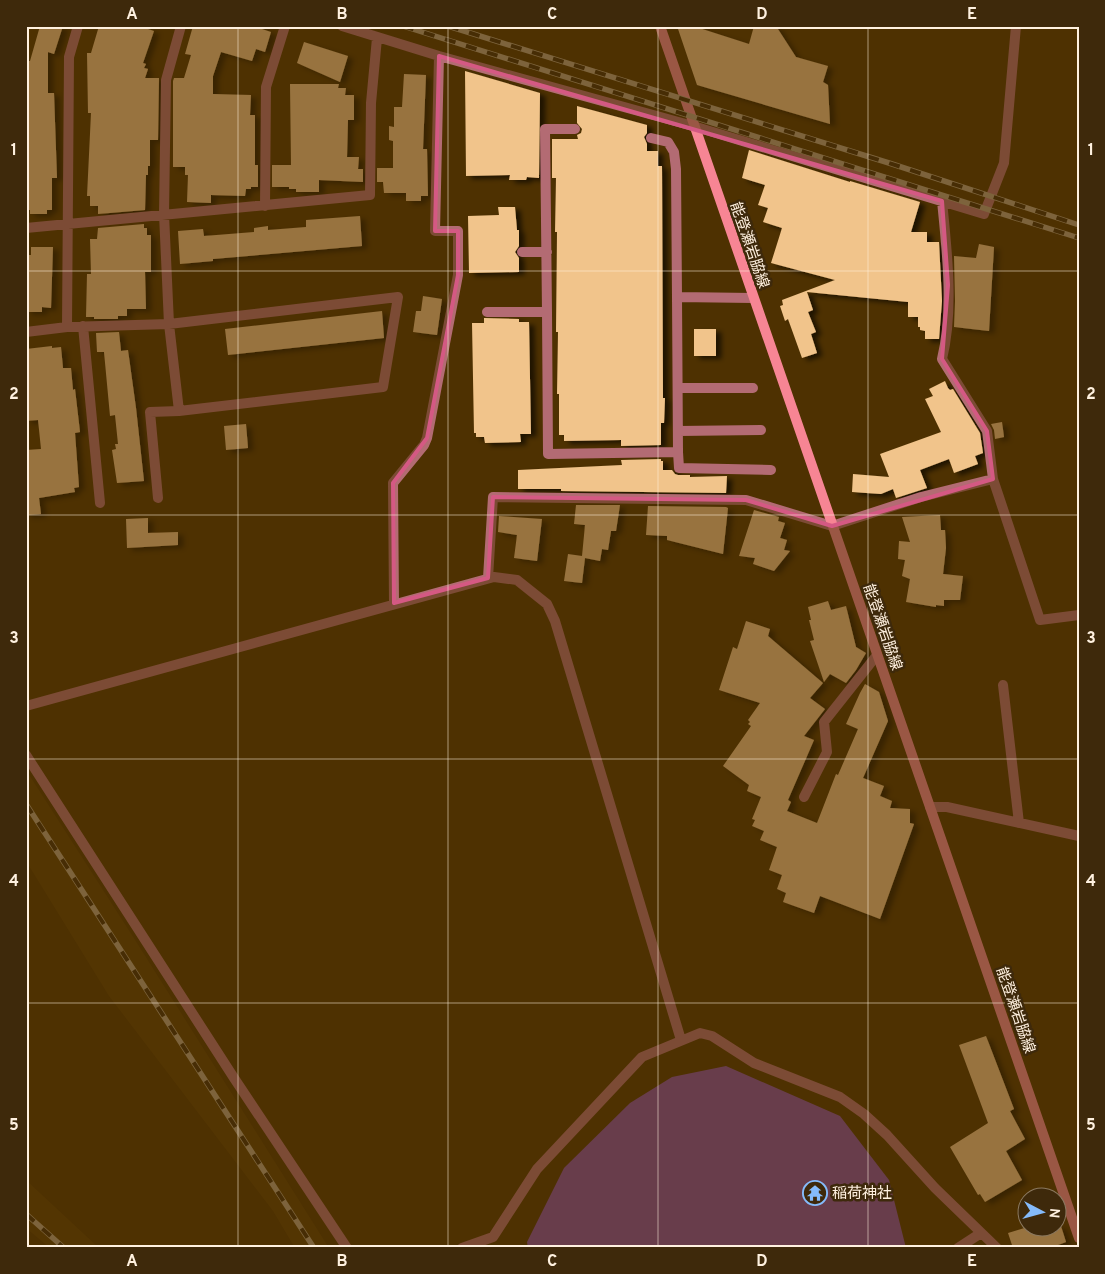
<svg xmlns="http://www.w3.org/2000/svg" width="1105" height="1274" font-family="Overpass,'Noto Sans JP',sans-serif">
	<defs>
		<filter id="shadow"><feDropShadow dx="5.5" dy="3" stdDeviation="2.5" flood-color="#0009"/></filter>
	</defs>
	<rect width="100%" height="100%" fill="#4e3101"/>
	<path fill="#5a3b04" d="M 26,770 L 137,943 L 329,1248 L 295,1248 L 273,1211 L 109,996 L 26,861 Z
		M 26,1180 L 99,1248 L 50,1248 L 26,1228 Z"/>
	<path fill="#874da5" d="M 726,1066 L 840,1116 L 889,1180 L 906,1248 L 528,1248 L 527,1242 L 564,1168 L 630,1103 L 672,1077 Z"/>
	<path fill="#f1c48b" filter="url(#shadow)" d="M 40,26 L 63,26 L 54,54 L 48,52 L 48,93 L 54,93 L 57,178 L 52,178 L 52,210 L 47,210 L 47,214 L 30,214 L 30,210 L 26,210 L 26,188 L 29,188 L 28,152 L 26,152 L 26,61 L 30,61 Z
		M 99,26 L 139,26 L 154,31 L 143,63 L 146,64 L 144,68 L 148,69 L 145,78 L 159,78 L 158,140 L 150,140 L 150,166 L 148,166 L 148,175 L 146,175 L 145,210 L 98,214 L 98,206 L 90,206 L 90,196 L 87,196 L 91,113 L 88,113 L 87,53 L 91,53 Z
		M 193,26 L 253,26 L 271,32 L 265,52 L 256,49 L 252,61 L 221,52 L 213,76 L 213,94 L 251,95 L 250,115 L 255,115 L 255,165 L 258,165 L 258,187 L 251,187 L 251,189 L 246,189 L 245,196 L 211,195 L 211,203 L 187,202 L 188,175 L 185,175 L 185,167 L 173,167 L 173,81 L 174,78 L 184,78 L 191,55 L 185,54 Z
		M 677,26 L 693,26 L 749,44 L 754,26 L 776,26 L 796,57 L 828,66 L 823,82 L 828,85 L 830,124 L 697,85 Z
		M 304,42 L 348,56 L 340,82 L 297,63 Z
		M 465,71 L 540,93 L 539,178 L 527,177 L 526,180 L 509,180 L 510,175 L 466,176 Z
		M 404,74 L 426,75 L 423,149 L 427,149 L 428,196 L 421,196 L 421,201 L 406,201 L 406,193 L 384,193 L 383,182 L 377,182 L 377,168 L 393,168 L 393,141 L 389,140 L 389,126 L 394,127 L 394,107 L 402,107 Z
		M 290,84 L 339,84 L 338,88 L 346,88 L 345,95 L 354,95 L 354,120 L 348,120 L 347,157 L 359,157 L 358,169 L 363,169 L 363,182 L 319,180 L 319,192 L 296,192 L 296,189 L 289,189 L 289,187 L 272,187 L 272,165 L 291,165 Z
		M 577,106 L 647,125 L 647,133 L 644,137 L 647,144 L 647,151 L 658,151 L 658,166 L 662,166 L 663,398 L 665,398 L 664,423 L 661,423 L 661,445 L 621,446 L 621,440 L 564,441 L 564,435 L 559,435 L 559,394 L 557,394 L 558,332 L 556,332 L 557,232 L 555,232 L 556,178 L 552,178 L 552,139 L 578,139 L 577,135 L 581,133 L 582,129 L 577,123 Z
		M 749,150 L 850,182 L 850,181 L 920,202 L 911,232 L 927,232 L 927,242 L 939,242 L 942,301 L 939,339 L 925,339 L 925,331 L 920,330 L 920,327 L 918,327 L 918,317 L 908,317 L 908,302 L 807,292 L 813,310 L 808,312 L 816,332 L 811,334 L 817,353 L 802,358 L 788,319 L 785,321 L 780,306 L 783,305 L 782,300 L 835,280 L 771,263 L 782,228 L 763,222 L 768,208 L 758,205 L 765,185 L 742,178 Z
		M 498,207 L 515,207 L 517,230 L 519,230 L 519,246 L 515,252 L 519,258 L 519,272 L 469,273 L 468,216 L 499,215 Z
		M 360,216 L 362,246 L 213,259 L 213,261 L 180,264 L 178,231 L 203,229 L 204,236 L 254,232 L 254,228 L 268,226 L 268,230 L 306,227 L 306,220 Z
		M 144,224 L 144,228 L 147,228 L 147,235 L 151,235 L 151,272 L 145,272 L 146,309 L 127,309 L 127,316 L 118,316 L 118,319 L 94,319 L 94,317 L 86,317 L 87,274 L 91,274 L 90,239 L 97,239 L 98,228 Z
		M 979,244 L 994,247 L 989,331 L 954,327 L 955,301 L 954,256 L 976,258 Z
		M 31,247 L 53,247 L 51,308 L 42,307 L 42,312 L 26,312 L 26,274 L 28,274 L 28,255 L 31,255 Z
		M 423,296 L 442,299 L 437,335 L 413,332 L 416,311 L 421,311 Z
		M 382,311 L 384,338 L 228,355 L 225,329 Z
		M 484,318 L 519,319 L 519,322 L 529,322 L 531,434 L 520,434 L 521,442 L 485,443 L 484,437 L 476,437 L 476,433 L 474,433 L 472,323 L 484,323 Z
		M 694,329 L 716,329 L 716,356 L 694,356 Z
		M 119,332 L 121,351 L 128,350 L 136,408 L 144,481 L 117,483 L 112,450 L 116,449 L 115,444 L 118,444 L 115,415 L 110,416 L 104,352 L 97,352 L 96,333 Z
		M 52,346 L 52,348 L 61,347 L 63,368 L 71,368 L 73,390 L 75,389 L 80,432 L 75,433 L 79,487 L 74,488 L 75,492 L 39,498 L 41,514 L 26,515 L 26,450 L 41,449 L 38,420 L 26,421 L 26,349 Z
		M 945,381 L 948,388 L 950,390 L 953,389 L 980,433 L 983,453 L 975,456 L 978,464 L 954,473 L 949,459 L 920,470 L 927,488 L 896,498 L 893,489 L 881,494 L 852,492 L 853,474 L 889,477 L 880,454 L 941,432 L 925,399 L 933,396 L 929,389 Z
		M 1002,422 L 1004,437 L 995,439 L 994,430 L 991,424 Z
		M 246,424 L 248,448 L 226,450 L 224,426 Z
		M 661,459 L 661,461 L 663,461 L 663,470 L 672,470 L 675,474 L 678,475 L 690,475 L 690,477 L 727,476 L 726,493 L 561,491 L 561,489 L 518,489 L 518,470 L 622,465 L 621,460 Z
		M 576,505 L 620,505 L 616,531 L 611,531 L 608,550 L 602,549 L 600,561 L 585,558 L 582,583 L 564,581 L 568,554 L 582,556 L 585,525 L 574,524 Z
		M 648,506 L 726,507 L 728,508 L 723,554 L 667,540 L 667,536 L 646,535 Z
		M 754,510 L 779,517 L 778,521 L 785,523 L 780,538 L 787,540 L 784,550 L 790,551 L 774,571 L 753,564 L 755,558 L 739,556 Z
		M 940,515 L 941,530 L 945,530 L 946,548 L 943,574 L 963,576 L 960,600 L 944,600 L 944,606 L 936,605 L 936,607 L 906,602 L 910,579 L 902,576 L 905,560 L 898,559 L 899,541 L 910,542 L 902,517 Z
		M 499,516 L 542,519 L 537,561 L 514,558 L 517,535 L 498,532 Z
		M 148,518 L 148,533 L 178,532 L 178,545 L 127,548 L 126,519 Z
		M 828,601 L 831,610 L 846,606 L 856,647 L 866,653 L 856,670 L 846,683 L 830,674 L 824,682 L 810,641 L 814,640 L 809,620 L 811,620 L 808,607 Z
		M 746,621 L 770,629 L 768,636 L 823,683 L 810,698 L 825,709 L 804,736 L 814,740 L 788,800 L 791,802 L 787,811 L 817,823 L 836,774 L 838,775 L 858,729 L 846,724 L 860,693 L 865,684 L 879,692 L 888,721 L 863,778 L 884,786 L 880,796 L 892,801 L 890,808 L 910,809 L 910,823 L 914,824 L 880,919 L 820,896 L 814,913 L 783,902 L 786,893 L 777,889 L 782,875 L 769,870 L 777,847 L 760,840 L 764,831 L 752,826 L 755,820 L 752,819 L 761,797 L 747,791 L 749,785 L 723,766 L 751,726 L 748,724 L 750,722 L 748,720 L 760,703 L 719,690 L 733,647 L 737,649 Z
		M 986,1036 L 1014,1109 L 1010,1111 L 1025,1139 L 1006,1151 L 1022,1180 L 985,1202 L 980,1194 L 978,1195 L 950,1147 L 988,1123 L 959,1045 Z
		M 1031,1226 L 1061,1226 L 1066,1242 L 1050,1248 L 1013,1248 L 1008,1233 Z"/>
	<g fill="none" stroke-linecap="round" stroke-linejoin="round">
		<path stroke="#b36b73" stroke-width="10" d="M 342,26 L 439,56 L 693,126 L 984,214 L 1004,163 L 1016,26
			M 651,138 L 668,142 L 674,152 L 676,169 L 677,297 L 753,298
			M 265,206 L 266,87 L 285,26
			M 26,228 L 370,195 L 371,103 L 377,38
			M 522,252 L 547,252
			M 487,312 L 547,312 L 548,454 L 678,452 L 677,297
			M 547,312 L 545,129 L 575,129
			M 83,326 L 100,503
			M 67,327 L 69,57 L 78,26
			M 26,332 L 67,327 L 169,324 L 398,297 L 383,387 L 179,411 L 169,324 L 164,214 L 166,80 L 181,26
			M 678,388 L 753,388
			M 678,431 L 761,430
			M 678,452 L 679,468 L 771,470
			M 993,479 L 1040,620 L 1079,615
			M 158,498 L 150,412 L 179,411
			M 488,578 L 493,497 L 746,500 L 832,526 L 921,497 L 993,479 L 987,431 L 942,359 C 954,310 947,251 942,201
			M 394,603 L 393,483 L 424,445 L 427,438 L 458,275 L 458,231 L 435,231 L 439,56
			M 1003,685 L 1019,823
			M 26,706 L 494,577 L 517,580 L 547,604 L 555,621 L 681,1040
			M 26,755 L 234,1078 L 347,1248
			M 804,797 L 827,752 L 824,722 L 877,655
			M 930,807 L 947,807 L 1079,836
			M 462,1248 L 493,1237 L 537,1169 L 642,1057 L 700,1033 L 712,1036 L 754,1063 L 840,1097 L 864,1114 L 887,1135 L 935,1188 L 997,1248
			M 958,1248 L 981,1233"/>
		<path stroke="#f78594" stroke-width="10" d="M 660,26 L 1079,1238"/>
		<defs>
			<path id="rail" d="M 403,26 L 1079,238
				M 448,26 L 889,163 L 1079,225
				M 26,804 L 314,1248
				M 26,1214 L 64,1248"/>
		</defs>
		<use href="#rail" stroke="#b5a183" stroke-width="5.5"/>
		<use href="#rail" stroke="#3e290b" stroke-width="4" stroke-dasharray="11" stroke-linecap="butt"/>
	</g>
	<path d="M0 0H1105V1274H0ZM 439,56 L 942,201 L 948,285 L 942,359 L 987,431 L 993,479 L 832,526 L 746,500 L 493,497 L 488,578 L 394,603 L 393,483 L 427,438 L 458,275 L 458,231 L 435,231 Z" fill="#4e3101" fill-opacity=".55" fill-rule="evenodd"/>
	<path fill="none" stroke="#d45983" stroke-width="4" stroke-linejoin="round" d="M 439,56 L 942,201 L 948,285 L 942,359 L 987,431 L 993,479 L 832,526 L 746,500 L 493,497 L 488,578 L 394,603 L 393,483 L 427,438 L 458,275 L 458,231 L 435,231 Z"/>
	<path fill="none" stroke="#fff1e0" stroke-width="1" stroke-opacity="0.55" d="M 238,26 L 238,1248M 448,26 L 448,1248M 658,26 L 658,1248M 868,26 L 868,1248M 26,271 L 1079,271M 26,515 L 1079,515M 26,759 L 1079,759M 26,1003 L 1079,1003"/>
	<defs>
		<symbol id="temple-ring" viewBox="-11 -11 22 22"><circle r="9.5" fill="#3e290b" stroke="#85bbfb" stroke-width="1.5"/><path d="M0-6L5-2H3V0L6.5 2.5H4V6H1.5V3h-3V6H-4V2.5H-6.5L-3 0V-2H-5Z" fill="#85bbfb"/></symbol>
	</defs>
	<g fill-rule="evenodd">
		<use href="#temple-ring" x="801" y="1179" width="28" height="28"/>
	</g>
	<g text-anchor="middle" stroke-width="5" stroke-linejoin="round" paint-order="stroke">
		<g font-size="15" fill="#fff1e0" stroke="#3e290b">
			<text transform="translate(750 245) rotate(71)" y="5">能登瀬岩脇線</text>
			<text transform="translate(883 627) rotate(71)" y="5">能登瀬岩脇線</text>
			<text transform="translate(1016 1010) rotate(71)" y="5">能登瀬岩脇線</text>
		</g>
		<g font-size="15" fill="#fff1e0" stroke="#3e290b" text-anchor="start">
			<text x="832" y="1198">稲荷神社</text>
		</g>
	</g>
	<rect width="1105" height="1274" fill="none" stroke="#3e290b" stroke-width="55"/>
	<g transform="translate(1042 1212) rotate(96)"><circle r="24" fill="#3e290b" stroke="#8b7960"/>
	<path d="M0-4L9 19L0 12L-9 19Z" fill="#85bbfb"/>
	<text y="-8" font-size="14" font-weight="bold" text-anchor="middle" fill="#fff1e0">N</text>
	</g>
	<rect x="28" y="28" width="1050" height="1218" fill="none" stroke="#fff1e0" stroke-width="2"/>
	<g font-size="16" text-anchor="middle" font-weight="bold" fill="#fff1e0">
		<text x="132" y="19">A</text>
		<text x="342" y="19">B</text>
		<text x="552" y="19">C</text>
		<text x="762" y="19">D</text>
		<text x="972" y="19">E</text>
		<text x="14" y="155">1</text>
		<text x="1091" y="155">1</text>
		<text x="14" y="399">2</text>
		<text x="1091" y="399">2</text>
		<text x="14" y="643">3</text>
		<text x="1091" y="643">3</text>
		<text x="14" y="886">4</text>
		<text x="1091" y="886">4</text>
		<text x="14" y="1130">5</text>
		<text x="1091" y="1130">5</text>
		<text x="132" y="1266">A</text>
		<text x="342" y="1266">B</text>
		<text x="552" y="1266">C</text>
		<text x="762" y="1266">D</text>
		<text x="972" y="1266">E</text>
	</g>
</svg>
